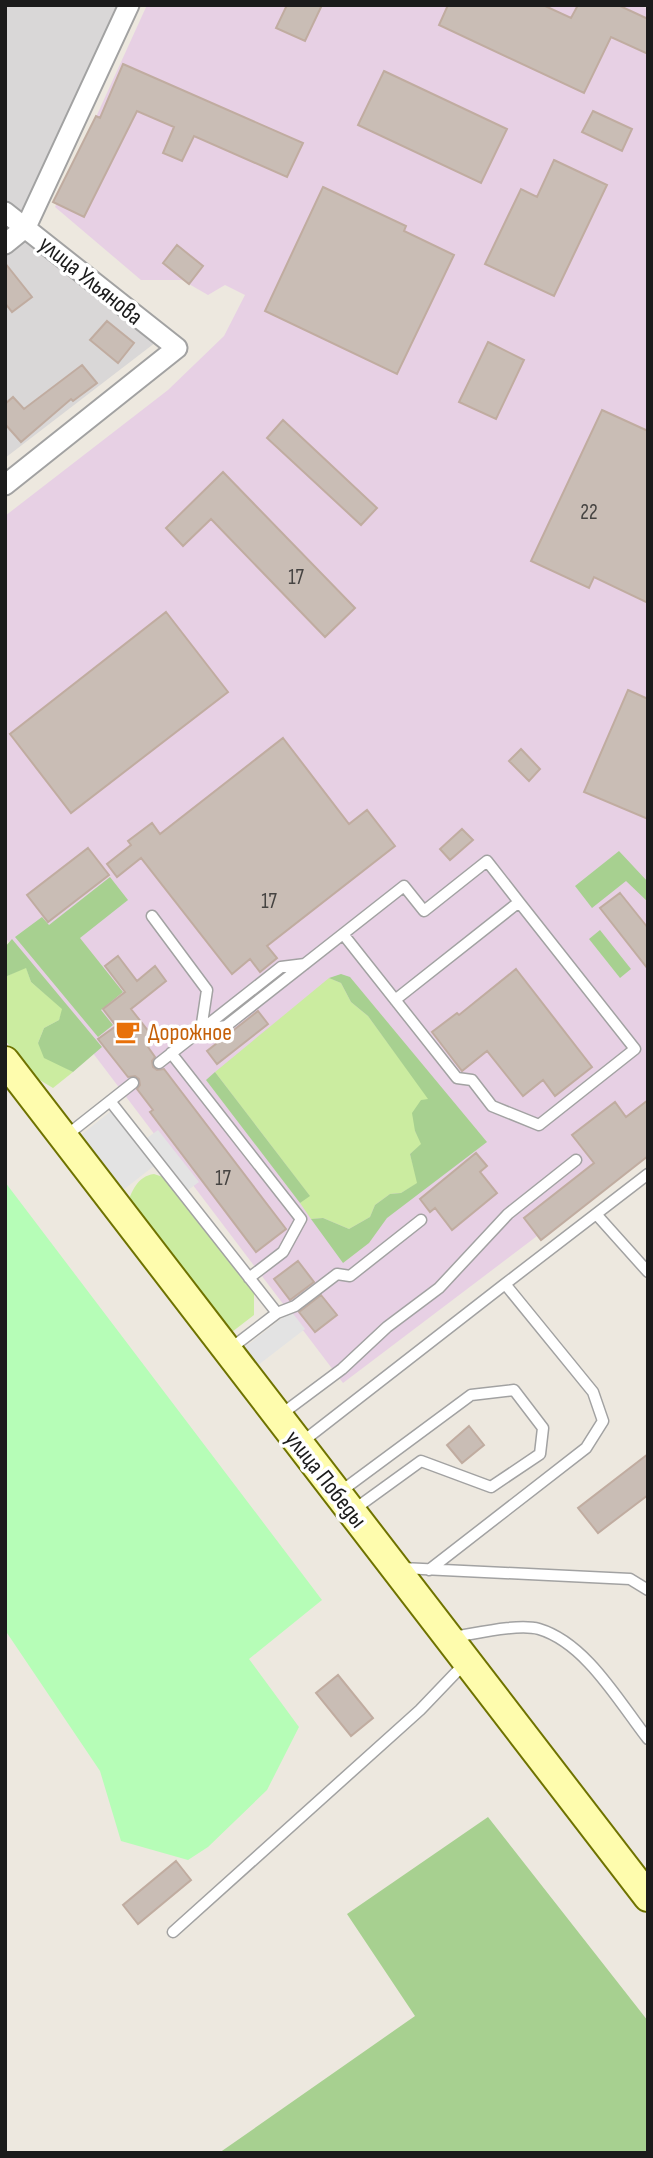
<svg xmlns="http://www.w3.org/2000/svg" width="653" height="2158" font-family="'Sofia Sans Condensed',sans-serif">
	<rect width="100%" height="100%" fill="#ede8df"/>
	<path fill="#d9d7d7" d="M 5,5 L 118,5 L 21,215 L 160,339 L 5,458 Z"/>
	<path fill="#e7d0e4" d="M 147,5 L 639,5 L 648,9 L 648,1152 L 343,1383 L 5,937 L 5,516 L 168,390 L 224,336 L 245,295 L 225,285 L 208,295 L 182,280 L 141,280 L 55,207 Z"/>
	<path fill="#cbeca0" d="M 26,967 L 31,982 L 63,1009 L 59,1020 L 44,1028 L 38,1043 L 57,1063 L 73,1072 L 53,1088 L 33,1076 L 5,1040 L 5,977 Z
		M 329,978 L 341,983 L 351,1002 L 368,1016 L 429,1099 L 415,1131 L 422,1144 L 410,1154 L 418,1183 L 401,1193 L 390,1194 L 375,1205 L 370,1217 L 349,1229 L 323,1218 L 311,1219 L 300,1203 L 309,1195 L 215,1072 Z
		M 154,1174 L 163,1177 L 254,1292 L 254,1315 L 228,1335 L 126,1206 C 132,1192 137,1176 154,1174 Z"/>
	<path fill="#a7d090" d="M 619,851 L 648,882 L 648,902 L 626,881 L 592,908 L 575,886 Z
		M 110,877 L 128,900 L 80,938 L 123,992 L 101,1010 L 113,1025 L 98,1037 L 15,937 L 42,917 L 49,925 Z
		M 600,930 L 631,969 L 620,978 L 589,939 Z
		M 12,939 L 102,1047 L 73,1072 L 44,1058 L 38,1043 L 44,1028 L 59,1020 L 62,1009 L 31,982 L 26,968 L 5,977 L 5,947 Z
		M 341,974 L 350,977 L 487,1142 L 387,1218 L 369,1243 L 343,1263 L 311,1219 L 323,1218 L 349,1229 L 370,1217 L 375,1205 L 390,1194 L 401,1193 L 417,1183 L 410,1154 L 421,1144 L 415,1131 L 412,1113 L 421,1100 L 428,1099 L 368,1016 L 351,1002 L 341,983 L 329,978 Z
		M 215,1072 L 310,1196 L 300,1203 L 206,1080 Z
		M 488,1817 L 648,2021 L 648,2153 L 219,2153 L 415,2016 L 347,1914 Z"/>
	<path fill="#b6fdb7" d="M 5,1182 L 322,1600 L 249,1659 L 299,1727 L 267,1790 L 208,1847 L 188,1860 L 121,1841 L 100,1771 L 5,1630 Z"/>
	<path fill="#e3e3e3" d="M 111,1111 L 154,1166 L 118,1194 L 76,1139 Z
		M 158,1130 L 199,1182 L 188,1190 L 147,1138 Z
		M 291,1311 L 305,1329 L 253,1369 L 240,1351 Z"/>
	<path fill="#c9bdb5" stroke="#c0aca0" stroke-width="2" d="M 287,5 L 322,5 L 305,41 L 276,28 Z
		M 448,5 L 543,5 L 571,18 L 578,5 L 618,5 L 648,19 L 648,54 L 611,37 L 584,93 L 439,25 Z
		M 123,64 L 303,143 L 287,177 L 194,136 L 182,161 L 163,153 L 174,127 L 137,111 L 84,217 L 53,202 L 96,116 L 100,118 Z
		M 384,71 L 507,129 L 481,183 L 358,125 Z
		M 593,111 L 632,129 L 622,151 L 582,132 Z
		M 554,160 L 607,185 L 554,296 L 485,264 L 521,189 L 537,197 Z
		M 323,187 L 406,226 L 404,231 L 454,255 L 397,374 L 265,311 Z
		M 177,245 L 203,266 L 189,284 L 163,263 Z
		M 5,263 L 32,297 L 12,312 L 5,303 Z
		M 107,321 L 134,343 L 118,363 L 90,340 Z
		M 488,342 L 524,360 L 496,419 L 459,402 Z
		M 82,365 L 97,383 L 73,401 L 71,399 L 21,442 L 5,424 L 5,404 L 13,397 L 24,409 Z
		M 602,410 L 648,431 L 648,603 L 594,577 L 589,588 L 531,561 Z
		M 283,420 L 377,508 L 361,525 L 267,438 Z
		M 223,472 L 355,608 L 325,637 L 211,519 L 183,546 L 166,528 Z
		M 166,612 L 228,692 L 71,813 L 10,734 Z
		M 628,690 L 648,699 L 648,819 L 584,792 Z
		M 283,738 L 349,824 L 367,810 L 395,846 L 267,946 L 277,958 L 260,972 L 250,959 L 232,974 L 141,858 L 117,877 L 107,864 L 131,845 L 128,841 L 152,823 L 160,834 Z
		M 521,749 L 540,769 L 529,781 L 509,761 Z
		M 462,829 L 473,840 L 450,860 L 440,849 Z
		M 88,848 L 109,875 L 48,922 L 27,895 Z
		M 620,893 L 648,928 L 648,969 L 600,908 Z
		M 118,956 L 137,981 L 155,966 L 166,981 L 131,1009 L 156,1041 L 148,1047 L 155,1057 L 152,1061 L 153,1067 L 157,1070 L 164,1069 L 286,1229 L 256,1252 L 150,1112 L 153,1110 L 137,1089 L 140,1085 L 139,1079 L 135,1076 L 128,1077 L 98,1039 L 116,1026 L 103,1009 L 125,992 L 105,966 Z
		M 516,969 L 592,1067 L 555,1096 L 543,1080 L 523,1096 L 487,1051 L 462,1071 L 432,1032 L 457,1013 L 459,1015 Z
		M 258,1011 L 268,1024 L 217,1064 L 207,1051 Z
		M 648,1100 L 648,1156 L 541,1240 L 524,1218 L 594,1163 L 572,1135 L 615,1102 L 626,1117 Z
		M 476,1153 L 487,1166 L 480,1172 L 497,1193 L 452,1230 L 435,1208 L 430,1212 L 420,1199 Z
		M 298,1261 L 314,1282 L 290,1300 L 274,1279 Z
		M 321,1295 L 337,1315 L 315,1332 L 299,1312 Z
		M 469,1426 L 484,1445 L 462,1463 L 447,1445 Z
		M 648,1454 L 648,1495 L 598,1533 L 578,1508 Z
		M 338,1675 L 373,1718 L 351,1736 L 316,1693 Z
		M 176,1861 L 191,1880 L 138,1924 L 123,1905 Z"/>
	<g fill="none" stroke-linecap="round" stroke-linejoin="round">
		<defs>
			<path id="lane" d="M 152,916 L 207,990 L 201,1030 L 281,967 L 305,964
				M 343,934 L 457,1078 L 472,1080 L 492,1106 L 539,1125 L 635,1049 L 519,902
				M 171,1053 L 301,1219 L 283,1252 L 249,1278
				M 159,1063 L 201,1030 L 226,1026 L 404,886 L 424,911 L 487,861 L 519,902 L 395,1000
				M 110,1101 L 277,1313 L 230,1349
				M 67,1135 L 133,1083
				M 596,1214 L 648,1272
				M 505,1284 L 648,1174
				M 277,1313 L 295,1306 L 337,1274 L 350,1276 L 421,1220
				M 279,1416 L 342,1369 L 387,1327 L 439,1288 L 508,1214 L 576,1160
				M 302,1442 L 505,1284 L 593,1392 L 603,1421 L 586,1448 L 429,1570
				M 340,1492 L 471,1395 L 514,1390 L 543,1428 L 540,1454 L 491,1487 L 421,1461 L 352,1511
				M 402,1568 L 630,1579 L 648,1590
				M 453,1637 C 474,1634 518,1623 539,1629 C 586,1643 619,1702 648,1739
				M 173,1932 L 420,1710 L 466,1662"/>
			<path id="street" d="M 5,212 L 177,348 L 5,485
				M 5,244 L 26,227 L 129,5"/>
			<path id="secondary" d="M 5,1061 L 648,1897"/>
		</defs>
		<use href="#lane" stroke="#a2a2a2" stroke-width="13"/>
		<use href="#street" stroke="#a2a2a2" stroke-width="23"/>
		<use href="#secondary" stroke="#6f7300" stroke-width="32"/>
		<use href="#lane" stroke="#fff" stroke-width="10"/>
		<use href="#street" stroke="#fff" stroke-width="19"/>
		<use href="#secondary" stroke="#fefcad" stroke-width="28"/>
	</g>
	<defs>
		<symbol id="cafe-bare" viewBox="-9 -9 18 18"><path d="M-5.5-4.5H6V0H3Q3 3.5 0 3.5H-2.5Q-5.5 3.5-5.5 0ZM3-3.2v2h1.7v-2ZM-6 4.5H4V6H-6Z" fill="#e8710a" stroke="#fff" stroke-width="2.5" paint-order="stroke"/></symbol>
	</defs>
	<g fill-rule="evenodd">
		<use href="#cafe-bare" x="110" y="1014" width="35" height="35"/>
	</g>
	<g text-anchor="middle" stroke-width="7" stroke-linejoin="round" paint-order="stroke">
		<g font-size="21" fill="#464442">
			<text x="589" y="519">22</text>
			<text x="296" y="584">17</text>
			<text x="269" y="908">17</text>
			<text x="223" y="1185">17</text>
		</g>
		<g font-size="24" fill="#1b1b1b" stroke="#fff">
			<text transform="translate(91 280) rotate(39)" y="8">улица Ульянова</text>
			<text transform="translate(326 1479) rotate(52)" y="8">улица Победы</text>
		</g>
		<g font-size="24" fill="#c56008" stroke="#fff" text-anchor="start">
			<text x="148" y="1040">Дорожное</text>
		</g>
	</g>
	<rect width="653" height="2158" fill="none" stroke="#1b1b1b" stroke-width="14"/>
</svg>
